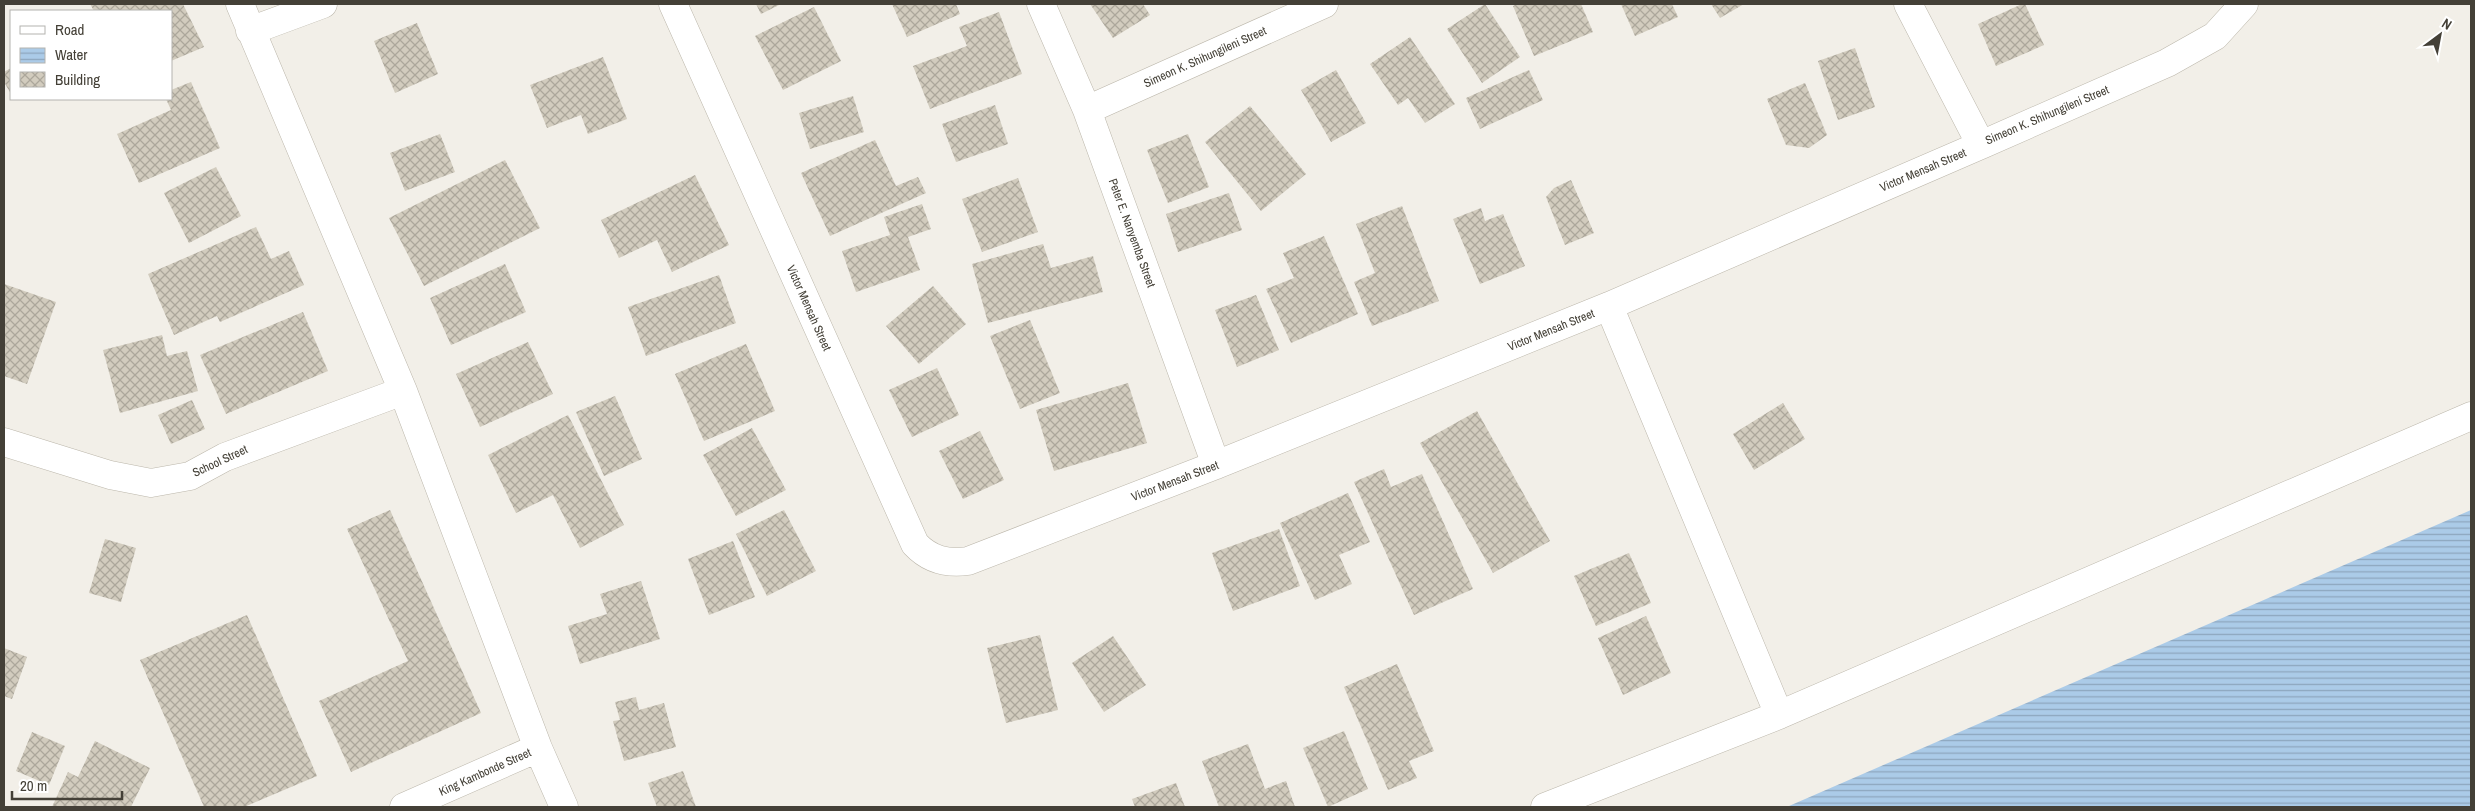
<svg xmlns="http://www.w3.org/2000/svg" width="2475" height="811" font-family="'Archivo Narrow',sans-serif">
	<defs>
		<pattern id="water-rules" width="6" height="5" patternUnits="userSpaceOnUse" patternTransform="scale(1.25)"><rect width="6" height="5" fill="#abcbe8"/><path d="M0 2.5h6" fill="none" stroke="#8da6bd"/></pattern>
		<pattern id="building-cross-hatch" width="8" height="8" patternUnits="userSpaceOnUse" patternTransform="scale(1.25)"><rect width="8" height="8" fill="#d2ccbe"/><path d="M0 0l8 8M0 8l8-8" fill="none" stroke="#aca79b"/></pattern>
	</defs>
	<rect width="100%" height="100%" fill="#f2efe8"/>
	<path fill="url(#water-rules)" d="M 2471,510 L 2471,807 L 1787,807 L 1789,806 Z"/>
	<path fill="url(#building-cross-hatch)" d="M 90,4 L 183,4 L 204,47 L 171,61 L 171,11 L 94,11 Z
		M 756,4 L 781,4 L 761,14 Z
		M 892,4 L 956,4 L 960,14 L 907,37 Z
		M 1090,4 L 1143,4 L 1150,15 L 1113,38 Z
		M 1485,4 L 1520,57 L 1482,83 L 1447,29 Z
		M 1517,4 L 1581,4 L 1593,32 L 1534,56 L 1513,6 Z
		M 1621,4 L 1672,4 L 1678,17 L 1635,36 Z
		M 1711,4 L 1744,4 L 1720,18 Z
		M 2022,4 L 2025,4 L 2044,45 L 1996,66 L 1978,24 Z
		M 814,7 L 841,61 L 783,90 L 755,36 Z
		M 999,12 L 1022,74 L 930,109 L 913,66 L 967,46 L 959,27 Z
		M 417,23 L 438,74 L 395,93 L 374,41 Z
		M 1410,37 L 1455,104 L 1425,123 L 1408,98 L 1398,105 L 1370,64 Z
		M 1855,48 L 1875,107 L 1838,120 L 1818,61 Z
		M 603,57 L 627,119 L 588,134 L 581,115 L 547,128 L 530,85 Z
		M 11,68 L 11,94 L 4,82 L 4,72 Z
		M 1336,70 L 1366,123 L 1331,142 L 1301,90 Z
		M 1529,70 L 1543,100 L 1480,129 L 1466,98 Z
		M 191,82 L 220,148 L 139,183 L 117,134 L 171,110 L 166,99 L 171,99 L 171,90 Z
		M 1805,83 L 1827,135 L 1809,148 L 1786,145 L 1767,99 Z
		M 853,96 L 864,132 L 810,149 L 799,113 Z
		M 995,105 L 1008,144 L 956,162 L 942,124 Z
		M 1250,106 L 1306,174 L 1261,211 L 1205,142 Z
		M 440,134 L 455,172 L 405,191 L 390,153 Z
		M 1188,134 L 1209,187 L 1168,203 L 1147,150 Z
		M 875,140 L 896,186 L 918,177 L 926,193 L 830,236 L 801,173 Z
		M 505,160 L 540,228 L 424,286 L 389,218 Z
		M 216,167 L 241,216 L 189,243 L 164,193 Z
		M 695,175 L 729,245 L 672,272 L 657,240 L 619,258 L 601,220 Z
		M 1018,178 L 1038,232 L 982,252 L 962,199 Z
		M 1571,180 L 1594,233 L 1565,245 L 1546,197 L 1554,188 Z
		M 1229,193 L 1242,230 L 1178,252 L 1166,214 Z
		M 922,204 L 931,229 L 908,237 L 920,270 L 856,292 L 842,251 L 890,235 L 884,217 Z
		M 1402,206 L 1439,301 L 1372,326 L 1354,282 L 1375,273 L 1356,224 Z
		M 1481,208 L 1485,221 L 1503,214 L 1525,266 L 1480,284 L 1453,219 Z
		M 256,227 L 271,259 L 289,251 L 304,285 L 220,322 L 217,316 L 174,335 L 148,274 Z
		M 1324,236 L 1358,314 L 1291,343 L 1266,289 L 1294,278 L 1283,253 Z
		M 1043,244 L 1051,268 L 1093,256 L 1103,292 L 988,323 L 972,264 Z
		M 505,264 L 526,312 L 451,345 L 430,298 Z
		M 719,275 L 736,323 L 646,356 L 628,307 Z
		M 4,284 L 56,302 L 27,384 L 4,376 Z
		M 933,286 L 966,324 L 919,364 L 886,326 Z
		M 1256,295 L 1279,350 L 1237,367 L 1215,310 Z
		M 303,312 L 328,371 L 226,414 L 200,355 Z
		M 1030,320 L 1060,393 L 1020,409 L 990,336 Z
		M 162,335 L 167,356 L 187,351 L 198,391 L 120,413 L 103,350 Z
		M 528,342 L 553,394 L 480,427 L 456,374 Z
		M 746,344 L 775,411 L 704,441 L 675,374 Z
		M 937,368 L 959,415 L 912,437 L 889,390 Z
		M 1128,383 L 1147,443 L 1054,471 L 1036,410 Z
		M 615,396 L 642,459 L 604,476 L 576,412 Z
		M 192,400 L 205,429 L 171,444 L 158,415 Z
		M 1783,403 L 1805,439 L 1754,470 L 1733,434 Z
		M 1477,411 L 1550,541 L 1493,573 L 1420,443 Z
		M 568,415 L 624,525 L 580,548 L 553,495 L 516,513 L 488,455 Z
		M 752,428 L 786,490 L 736,516 L 703,455 Z
		M 980,431 L 1004,480 L 963,499 L 939,451 Z
		M 1384,469 L 1391,487 L 1422,474 L 1473,589 L 1414,615 L 1354,482 Z
		M 1348,493 L 1370,542 L 1339,555 L 1352,584 L 1315,600 L 1280,523 Z
		M 390,510 L 481,713 L 351,772 L 319,701 L 408,661 L 347,529 Z
		M 784,510 L 816,571 L 767,596 L 736,534 Z
		M 1279,529 L 1300,586 L 1233,611 L 1212,553 Z
		M 105,539 L 136,548 L 121,602 L 89,593 Z
		M 733,541 L 755,597 L 709,615 L 688,559 Z
		M 1629,553 L 1651,603 L 1596,626 L 1574,576 Z
		M 641,581 L 660,639 L 580,664 L 568,626 L 607,614 L 600,594 Z
		M 247,615 L 317,776 L 244,807 L 204,807 L 140,660 Z
		M 1646,616 L 1671,673 L 1623,695 L 1598,638 Z
		M 1040,635 L 1058,710 L 1006,723 L 987,648 Z
		M 1113,636 L 1146,685 L 1104,712 L 1072,663 Z
		M 4,648 L 27,657 L 12,699 L 4,696 Z
		M 1397,664 L 1434,751 L 1409,761 L 1417,778 L 1388,790 L 1344,687 Z
		M 636,697 L 639,710 L 664,703 L 676,747 L 624,761 L 613,721 L 620,720 L 615,702 Z
		M 1344,731 L 1368,789 L 1328,807 L 1303,748 Z
		M 32,732 L 65,746 L 49,785 L 16,771 Z
		M 95,741 L 150,768 L 131,807 L 52,807 L 68,772 L 78,777 Z
		M 1248,744 L 1265,789 L 1286,781 L 1295,807 L 1219,807 L 1202,761 Z
		M 683,771 L 696,807 L 657,807 L 648,783 Z
		M 1176,783 L 1185,807 L 1135,807 L 1132,799 Z"/>
	<g fill="none" stroke-linecap="round" stroke-linejoin="round">
		<defs>
			<path id="street" d="M 240,4 L 403,391 L 538,748 L 564,807
				M 673,4 L 915,544 C 930,560 947,564 968,561 L 1216,465 L 1609,306 L 1981,145
				M 1041,4 L 1087,110 L 1216,465
				M 1908,4 L 1981,145 L 2167,63 L 2215,36 L 2244,4
				M 250,31 L 323,4
				M 1087,110 L 1324,4
				M 1609,306 L 1779,715
				M 4,442 L 110,475 L 151,483 L 190,476 L 225,457 L 403,391
				M 404,807 L 538,748
				M 1545,807 L 1779,715 L 2471,416"/>
		</defs>
		<use href="#street" stroke="#bcb7ab" stroke-width="29"/>
		<use href="#street" stroke="#fff" stroke-width="28"/>
	</g>
	<g text-anchor="middle" stroke-width="4" stroke-linejoin="round" paint-order="stroke">
		<g font-size="12" fill="#444037" stroke="#fff">
			<text transform="translate(1205 57) rotate(-24)" y="4">Simeon K. Shihungileni Street</text>
			<text transform="translate(2047 115) rotate(-23)" y="4">Simeon K. Shihungileni Street</text>
			<text transform="translate(1923 170) rotate(-23)" y="4">Victor Mensah Street</text>
			<text transform="translate(1132 233) rotate(70)" y="4">Peter E. Nanyemba Street</text>
			<text transform="translate(809 308) rotate(66)" y="4">Victor Mensah Street</text>
			<text transform="translate(1551 330) rotate(-22)" y="4">Victor Mensah Street</text>
			<text transform="translate(220 461) rotate(-25)" y="4">School Street</text>
			<text transform="translate(1175 481) rotate(-21)" y="4">Victor Mensah Street</text>
			<text transform="translate(485 772) rotate(-24)" y="4">King Kambonde Street</text>
		</g>
	</g>
	<rect width="2475" height="811" fill="none" stroke="#444037" stroke-width="10"/>
	<rect x="10" y="10" width="162" height="90" fill="#ffffff" stroke="#b4b3af"/>
	<rect x="20" y="26" width="25" height="8" fill="#ffffff" stroke="#b4b3af"/>
	<text x="55" y="35" font-size="15" fill="#444037">Road</text>
	<rect x="20" y="48" width="25" height="15" fill="url(#water-rules)" stroke="#b4b3af"/>
	<text x="55" y="60" font-size="15" fill="#444037">Water</text>
	<rect x="20" y="72" width="25" height="15" fill="url(#building-cross-hatch)" stroke="#b4b3af"/>
	<text x="55" y="85" font-size="15" fill="#444037">Building</text>
	<g transform="translate(2440 35) rotate(32)" stroke="#ffffff" stroke-width="4" paint-order="stroke">
	<path d="M0-4L9 19L0 12L-9 19Z" fill="#444037"/>
	<text y="-8" font-size="14" font-weight="bold" text-anchor="middle" fill="#444037">N</text>
	</g>
	<path d="M12 791v8h110v-8" fill="none" stroke="#444037" stroke-width="2.5"/>
	<text x="20" y="791" font-size="15" fill="#444037" stroke="#ffffff" stroke-width="4" paint-order="stroke">20 m</text>
</svg>
